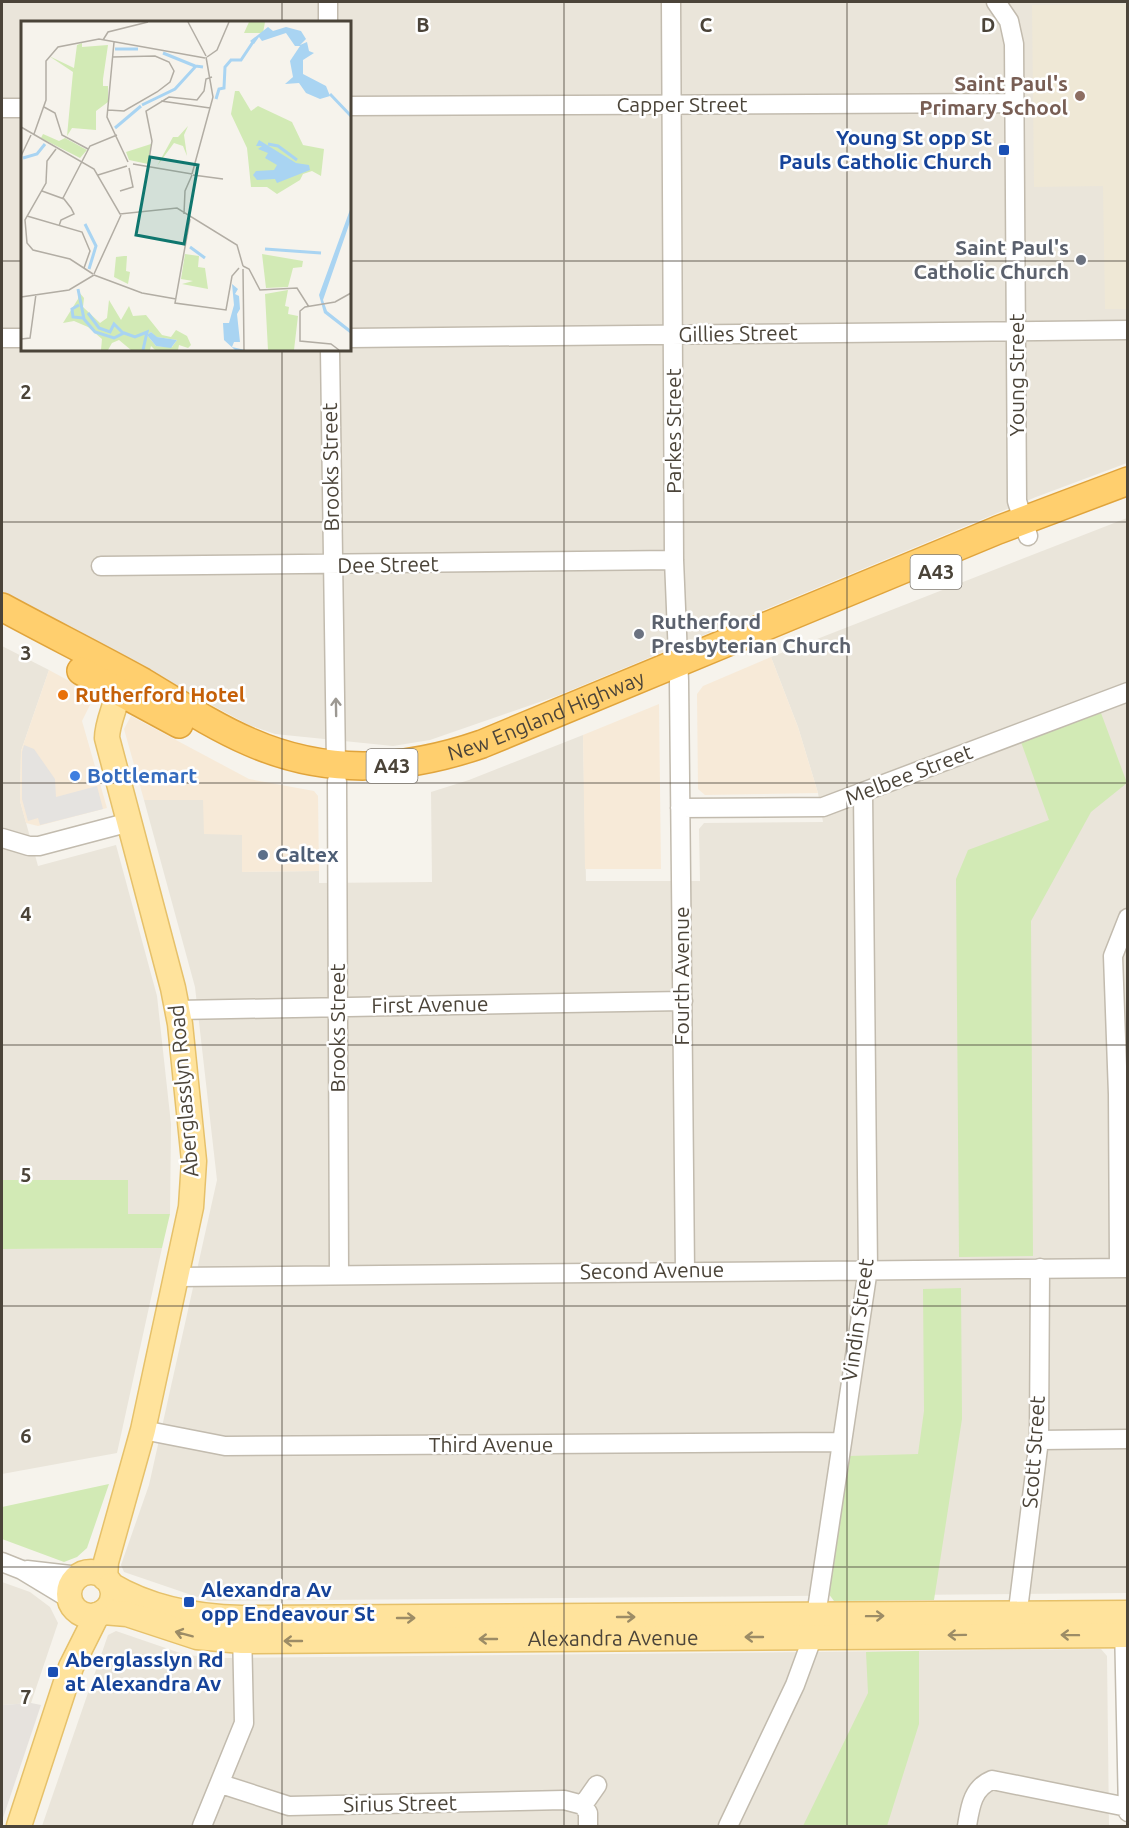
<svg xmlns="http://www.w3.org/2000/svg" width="1129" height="1828" font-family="Ubuntu,sans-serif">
	<rect width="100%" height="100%" fill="#f6f3ec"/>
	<path fill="#eae5da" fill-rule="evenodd" d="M 2,2 L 1127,2 L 1127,463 L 1036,497 L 557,696 L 430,740 L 393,746 L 275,734 L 249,725 L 2,594 ZM 22,22 L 350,22 L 350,350 L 22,350 Z
		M 1127,518 L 1127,1593 L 209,1601 L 124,1572 L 121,1565 L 149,1485 L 217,1180 L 195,987 L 144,800 L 203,800 L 242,834 L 243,872 L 319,871 L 319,883 L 432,882 L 431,792 L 469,780 L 583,735 L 586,881 L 700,881 L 699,829 L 704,823 L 823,822 L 818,793 L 798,727 L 771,657 Z
		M 2,646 L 49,670 L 21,751 L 20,801 L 38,866 L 116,845 L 157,996 L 171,1124 L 170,1214 L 128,1214 L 127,1180 L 2,1180 Z
		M 162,1248 L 117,1453 L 2,1474 L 2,1249 Z
		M 2,1582 L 30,1592 L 50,1607 L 58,1623 L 31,1703 L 2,1705 Z
		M 116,1631 L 186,1655 L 221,1658 L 1101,1649 L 1107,1656 L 1109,1826 L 42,1826 L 108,1635 Z"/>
	<path fill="#f7ead8" d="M 771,657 L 798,727 L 818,793 L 705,795 L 698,789 L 697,694 L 703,686 Z
		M 49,670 L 95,695 L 82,721 L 107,808 L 38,826 L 26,823 L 20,801 L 21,751 Z
		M 659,704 L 661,869 L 585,869 L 583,735 Z
		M 131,716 L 249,779 L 314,791 L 318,796 L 319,871 L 242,872 L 242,835 L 204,834 L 203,800 L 144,800 L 124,729 Z"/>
	<path fill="#e6e2dd" d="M 31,1703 L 41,1705 L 2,1821 L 2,1705 Z"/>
	<path fill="#efe8d6" d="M 1127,4 L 1127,309 L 1105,309 L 1103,186 L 1034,187 L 1032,5 Z"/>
	<path fill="#d2eab5" d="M 1101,713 L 1127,783 L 1091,812 L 1031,921 L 1033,1256 L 959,1257 L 956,879 L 968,850 L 1049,820 L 1021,742 Z
		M 2,1180 L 128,1180 L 128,1214 L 170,1214 L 162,1248 L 2,1249 Z
		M 961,1288 L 962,1419 L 934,1600 L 834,1601 L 828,1593 L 849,1456 L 918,1454 L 924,1411 L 923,1289 Z
		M 109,1484 L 87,1548 L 77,1557 L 64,1562 L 2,1539 L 2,1507 Z
		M 919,1651 L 919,1724 L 887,1826 L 803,1826 L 868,1693 L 866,1652 Z"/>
	<path fill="#e5e3e0" d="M 24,745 L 34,749 L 55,779 L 56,797 L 97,786 L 103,809 L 40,825 L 38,818 L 28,821 L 22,799 L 22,752 Z"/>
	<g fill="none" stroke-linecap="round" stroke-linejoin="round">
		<defs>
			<path id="minor" d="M 671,2 L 674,560 L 679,681 L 685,1271
				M 996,2 L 1009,21 L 1014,44 L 1017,501 L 1028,536
				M 328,22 L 328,2
				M 350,106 L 1014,103
				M 2,108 L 22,108
				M 2,338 L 22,338
				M 350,338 L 1128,330
				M 330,350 L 336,765
				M 101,566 L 674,560
				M 337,781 L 339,1275
				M 680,808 L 823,807 L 1128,692
				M 2,838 L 29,846 L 39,846 L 130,822
				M 178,1010 L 683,1001
				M 1119,1268 L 1118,1094 L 1113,956 L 1128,918
				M 176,1277 L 1128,1268
				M 143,1430 L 225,1446 L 841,1442
				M 1039,1440 L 1128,1439
				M 2,1562 L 22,1570 L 70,1599
				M 27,1570 L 79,1576
				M 1124,1624 L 1128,1812
				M 1016,1626 L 1039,1440 L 1040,1268
				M 221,1784 L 289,1806 L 564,1800 L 583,1805
				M 202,1826 L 244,1723 L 242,1629
				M 588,1826 L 588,1813 L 583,1805 L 597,1785
				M 728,1826 L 795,1685 L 813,1636 L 868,1269 L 863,792
				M 967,1826 C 970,1808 972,1788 992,1780 L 1127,1807"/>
			<g id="major">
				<circle cx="91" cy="1594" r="22"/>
				<path d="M 105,1578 L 106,1562 L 143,1430 L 191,1207 L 194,1161 L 180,1024 L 173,988 L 107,738 C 107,716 126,690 116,675"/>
				<path d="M 111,1585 C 151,1609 197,1617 242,1618 L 1128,1613"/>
				<path id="s1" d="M 103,1612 L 127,1614 L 197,1637 L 242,1641 L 1128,1635"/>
				<path d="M 19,1826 L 71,1667 L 97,1615"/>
			</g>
			<g id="highway">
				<path id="s2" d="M 2,607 C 48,632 96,656 143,682 C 178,703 213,726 250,742 C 327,776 404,771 482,744 L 998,530 L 1128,481"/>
				<path d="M 81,671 L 179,724"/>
			</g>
		</defs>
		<use href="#minor" stroke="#c2bbae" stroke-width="21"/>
		<use href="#major" stroke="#e6c16a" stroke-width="27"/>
		<use href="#highway" stroke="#e0a43c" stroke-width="30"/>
		<use href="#minor" stroke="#fff" stroke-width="18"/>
		<use href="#major" stroke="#ffe39c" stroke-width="24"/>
		<use href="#highway" stroke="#ffcf6e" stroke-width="27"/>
	</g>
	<defs><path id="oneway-shaft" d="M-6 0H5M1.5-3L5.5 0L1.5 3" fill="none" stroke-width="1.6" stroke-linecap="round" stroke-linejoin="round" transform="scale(1.5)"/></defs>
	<use stroke="#9c9892" href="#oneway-shaft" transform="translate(336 707) rotate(-91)"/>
	<g stroke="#9c8c66">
		<use href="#oneway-shaft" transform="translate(875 1616) rotate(-1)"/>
		<use href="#oneway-shaft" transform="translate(626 1617)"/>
		<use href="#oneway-shaft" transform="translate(406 1618)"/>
		<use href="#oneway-shaft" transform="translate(184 1634) rotate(-165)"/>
		<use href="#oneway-shaft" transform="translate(957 1635) rotate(179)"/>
		<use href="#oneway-shaft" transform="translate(1070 1635) rotate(-179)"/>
		<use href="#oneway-shaft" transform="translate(754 1637) rotate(180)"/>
		<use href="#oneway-shaft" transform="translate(488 1639) rotate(180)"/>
		<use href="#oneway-shaft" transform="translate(293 1641) rotate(180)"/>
	</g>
	<path fill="none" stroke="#4b4439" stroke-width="1.5" stroke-opacity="0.55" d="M 282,2 L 282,22M 564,2 L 564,1826M 847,2 L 847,1826M 2,261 L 22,261M 350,261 L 1128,261M 282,350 L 282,1826M 2,522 L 1128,522M 2,783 L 1128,783M 2,1045 L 1128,1045M 2,1306 L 1128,1306M 2,1567 L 1128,1567"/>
	<circle fill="#8d6e63" stroke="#fff" stroke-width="2" cx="1080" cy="96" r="6"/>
	<g fill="#1a4fb4" stroke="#fff" stroke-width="2">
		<rect x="998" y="144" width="12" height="12" rx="3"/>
		<rect x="183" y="1596" width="12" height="12" rx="3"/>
		<rect x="47" y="1666" width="12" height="12" rx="3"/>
	</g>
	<g fill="#6b7280" stroke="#fff" stroke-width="2">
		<circle cx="1081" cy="260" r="6"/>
		<circle cx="639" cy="634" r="6"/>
	</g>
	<circle fill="#e8710a" stroke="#fff" stroke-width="2" cx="63" cy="695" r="6"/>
	<circle fill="#3f7fe0" stroke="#fff" stroke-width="2" cx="75" cy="776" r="6"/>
	<circle fill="#5c6f8a" stroke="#fff" stroke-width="2" cx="263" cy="855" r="6"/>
	<g text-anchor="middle" stroke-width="5" stroke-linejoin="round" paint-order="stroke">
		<g fill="#fff" stroke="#817c74" stroke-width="1.5">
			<rect x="910.5" y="555" width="51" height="34" rx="4.5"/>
			<rect x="366.5" y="749" width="51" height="34" rx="4.5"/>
		</g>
		<g font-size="20" font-weight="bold" fill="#4b4439">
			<text x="936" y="579">A43</text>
			<text x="392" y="773">A43</text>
		</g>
		<g font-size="21" font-weight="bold" fill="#785e54" stroke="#fff" text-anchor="end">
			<text x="1068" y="91">Saint Paul's<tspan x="1068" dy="24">Primary School</tspan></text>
		</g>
		<g font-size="21" fill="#4b4439" stroke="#fff">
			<text x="682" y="112">Capper Street</text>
			<text transform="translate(738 334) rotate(-1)" y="7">Gillies Street</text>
			<text transform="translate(1017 375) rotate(-90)" y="7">Young Street</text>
			<text transform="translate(674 431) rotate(-90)" y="7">Parkes Street</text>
			<text transform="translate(331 467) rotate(-91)" y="7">Brooks Street</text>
			<text transform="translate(388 565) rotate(-1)" y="7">Dee Street</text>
			<text dy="7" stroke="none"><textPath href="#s2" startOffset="590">New England Highway</textPath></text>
			<text transform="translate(909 775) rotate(-21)" y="7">Melbee Street</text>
			<text transform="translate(682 976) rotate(-90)" y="7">Fourth Avenue</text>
			<text transform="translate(430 1005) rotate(-1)" y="7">First Avenue</text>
			<text transform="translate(338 1028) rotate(-90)" y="7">Brooks Street</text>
			<text transform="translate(184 1091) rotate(-95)" y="7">Aberglasslyn Road</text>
			<text transform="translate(652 1271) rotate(-1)" y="7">Second Avenue</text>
			<text transform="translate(858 1320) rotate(-82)" y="7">Vindin Street</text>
			<text x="491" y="1452">Third Avenue</text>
			<text transform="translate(1034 1452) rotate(-86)" y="7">Scott Street</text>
			<text dy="7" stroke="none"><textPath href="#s1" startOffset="514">Alexandra Avenue</textPath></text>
			<text transform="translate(400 1804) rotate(-1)" y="7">Sirius Street</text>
		</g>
		<g font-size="21" font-weight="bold" fill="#164399" stroke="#fff" text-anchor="start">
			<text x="992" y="145" text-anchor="end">Young St opp St<tspan x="992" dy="24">Pauls Catholic Church</tspan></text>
			<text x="201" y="1597">Alexandra Av<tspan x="201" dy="24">opp Endeavour St</tspan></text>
			<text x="65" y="1667">Aberglasslyn Rd<tspan x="65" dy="24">at Alexandra Av</tspan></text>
		</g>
		<g font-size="21" font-weight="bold" fill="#5b616d" stroke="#fff" text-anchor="end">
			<text x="1069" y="255">Saint Paul's<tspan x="1069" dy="24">Catholic Church</tspan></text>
			<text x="651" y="629" text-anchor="start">Rutherford<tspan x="651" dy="24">Presbyterian Church</tspan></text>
		</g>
		<g font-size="21" font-weight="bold" fill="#c56008" stroke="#fff" text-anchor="start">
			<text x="75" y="702">Rutherford Hotel</text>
		</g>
		<g font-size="21" font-weight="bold" fill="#366cbe" stroke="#fff" text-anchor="start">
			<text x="87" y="783">Bottlemart</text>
		</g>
		<g font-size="21" font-weight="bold" fill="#4e5e75" stroke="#fff" text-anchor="start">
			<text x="275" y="862">Caltex</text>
		</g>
	</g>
	<g transform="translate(21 21)">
		<rect width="330" height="330" fill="#f6f3ec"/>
		<path d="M 228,1 L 244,1 L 242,12 L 223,12 ZM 61,22 L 61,26 L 87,24 L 82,58 L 82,65 L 87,65 L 87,81 L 75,90 L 75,109 L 51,107 L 46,115 L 52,51 L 28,35 L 53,47 L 56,24 ZM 214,70 L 218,70 L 230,90 L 237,85 L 271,101 L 282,124 L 303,128 L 300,155 L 291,150 L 282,153 L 279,159 L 256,173 L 246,166 L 230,166 L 226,127 L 210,93 ZM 167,105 L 163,114 L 166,135 L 162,125 L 153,122 L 136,145 L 152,116 L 157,116 ZM 22,113 L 38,120 L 44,117 L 66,129 L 59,137 L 20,117 ZM 130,123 L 127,143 L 108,139 L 105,131 ZM 164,233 L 178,235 L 177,246 L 184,247 L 187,268 L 161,263 L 172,260 L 160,258 ZM 241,233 L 282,240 L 281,246 L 272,247 L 267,266 L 245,267 ZM 103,235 L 106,235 L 105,250 L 109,251 L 107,263 L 93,256 L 95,236 ZM 267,269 L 264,285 L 268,286 L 267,293 L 277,295 L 273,329 L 247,329 L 244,273 ZM 57,270 L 63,277 L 62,286 L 79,302 L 86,297 L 88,279 L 100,299 L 108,285 L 112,295 L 125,294 L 141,314 L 150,316 L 155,309 L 166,315 L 170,324 L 167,327 L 158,324 L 157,329 L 134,329 L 130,325 L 129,329 L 110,329 L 98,319 L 91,322 L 87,329 L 80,329 L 81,318 L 67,306 L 53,300 L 42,302 L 57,278 ZM 130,311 L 135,316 L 156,319 L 151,326 L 135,325 L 126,314 Z" fill="#d2eab5" fill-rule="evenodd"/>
		<path d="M 247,6 L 252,10 L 265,6 L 280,10 L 285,18 L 279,24 L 286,21 L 288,30 L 293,32 L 282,39 L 282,53 L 305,65 L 309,75 L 299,78 L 285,72 L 278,62 L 264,63 L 272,56 L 269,40 L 279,25 L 274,25 L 265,12 L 241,20 L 238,16 L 233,23 L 229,20 ZM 238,119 L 275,142 L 288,144 L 289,149 L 256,162 L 254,158 L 236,159 L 232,154 L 235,150 L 253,149 L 256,144 L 244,137 L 247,132 L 237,128 L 241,125 L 235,125 ZM 330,186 L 330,198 L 302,279 L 306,290 L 330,309 L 330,313 L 303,292 L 298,274 ZM 211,263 L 217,268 L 214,273 L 218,275 L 219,288 L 216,293 L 219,321 L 213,321 L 211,326 L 224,329 L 214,329 L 203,319 L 202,302 L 208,302 L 213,284 ZM 130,311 L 136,316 L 156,319 L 150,327 L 135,325 L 126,314 Z" fill="#a9d4f2"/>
		<path fill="none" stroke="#a9d4f2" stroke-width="3" d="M 94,28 L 117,28M 142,32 L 174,45M 309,73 L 330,95M 195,78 L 198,68 L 203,67 L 204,46 L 210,39 L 220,39 L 232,21M 121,84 L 154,68 L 175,45 L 182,46M 94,107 L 120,85M 247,123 L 257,125 L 276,139M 2,137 L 16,133 L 24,123M 64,203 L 75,225 L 68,248M 169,226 L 184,237M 244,228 L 300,232M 57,268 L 63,298 L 74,311 L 93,317 L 103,312 L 114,316 L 126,311 L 122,329M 58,284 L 51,288 L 52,296 L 62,297M 67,292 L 78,307 L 89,311 L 93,303 L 102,312"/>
		<path fill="none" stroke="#b2ada4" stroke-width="1.5" d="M 167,1 L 185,35M 82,19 L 87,11 L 127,1M 93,21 L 86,96 L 107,141M 186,36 L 196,29 L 208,1M 140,80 L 189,87M 23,86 L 34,92 L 41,114 L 67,128M 87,89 L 103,90 L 136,71 L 149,61 L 153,50 L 148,41 L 134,35 L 91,36M 0,106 L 73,148 L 99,193 L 156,187 L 216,224 L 222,245M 13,113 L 25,79 L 25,40 L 37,26 L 78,18 L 184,37M 35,128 L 26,140 L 25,162 L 4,199 L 6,222 L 12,229 L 49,238 L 72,253M 0,135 L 10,114M 112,143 L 171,153M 127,145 L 131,120 L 125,90 L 148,76 L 176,79 L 183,70 L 185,58 L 191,56M 171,153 L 192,76 L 185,36M 77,154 L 106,145M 172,154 L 202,158M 21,170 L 43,178 L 50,187 L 53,193 L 40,199 L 38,205M 99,170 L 112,166 L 108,147M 42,177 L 69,125 L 96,114M 163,193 L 164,170 L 171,154M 6,195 L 61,211 L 69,230 L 63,247M 169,198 L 154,282 L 205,289 L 211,255 L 218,247M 222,245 L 228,248 L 239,269 L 276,267 L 288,286M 222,248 L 223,329M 73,253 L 100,194M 73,254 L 121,272 L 155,278M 0,276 L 48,269 L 73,254M 0,318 L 9,317 L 15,273M 318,329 L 310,323 L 279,320 L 279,290 L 284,286 L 314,281 L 330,272"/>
		<path fill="#0f766e" fill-opacity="0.15" stroke="#0f766e" stroke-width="3" d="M 129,136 L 177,144 L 163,223 L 115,214 Z"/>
		<rect width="330" height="330" fill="none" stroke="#4b4439" stroke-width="3"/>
	</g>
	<g font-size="20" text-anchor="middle" font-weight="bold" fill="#4b4439" stroke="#fff" stroke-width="5" stroke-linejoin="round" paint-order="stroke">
		<text x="423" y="32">B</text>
		<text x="706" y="32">C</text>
		<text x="988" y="32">D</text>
		<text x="26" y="399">2</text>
		<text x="26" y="660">3</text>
		<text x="26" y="921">4</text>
		<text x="26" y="1182">5</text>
		<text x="26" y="1443">6</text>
		<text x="26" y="1704">7</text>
	</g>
	<rect width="1129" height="1828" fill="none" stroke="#4b4439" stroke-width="6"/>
</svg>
